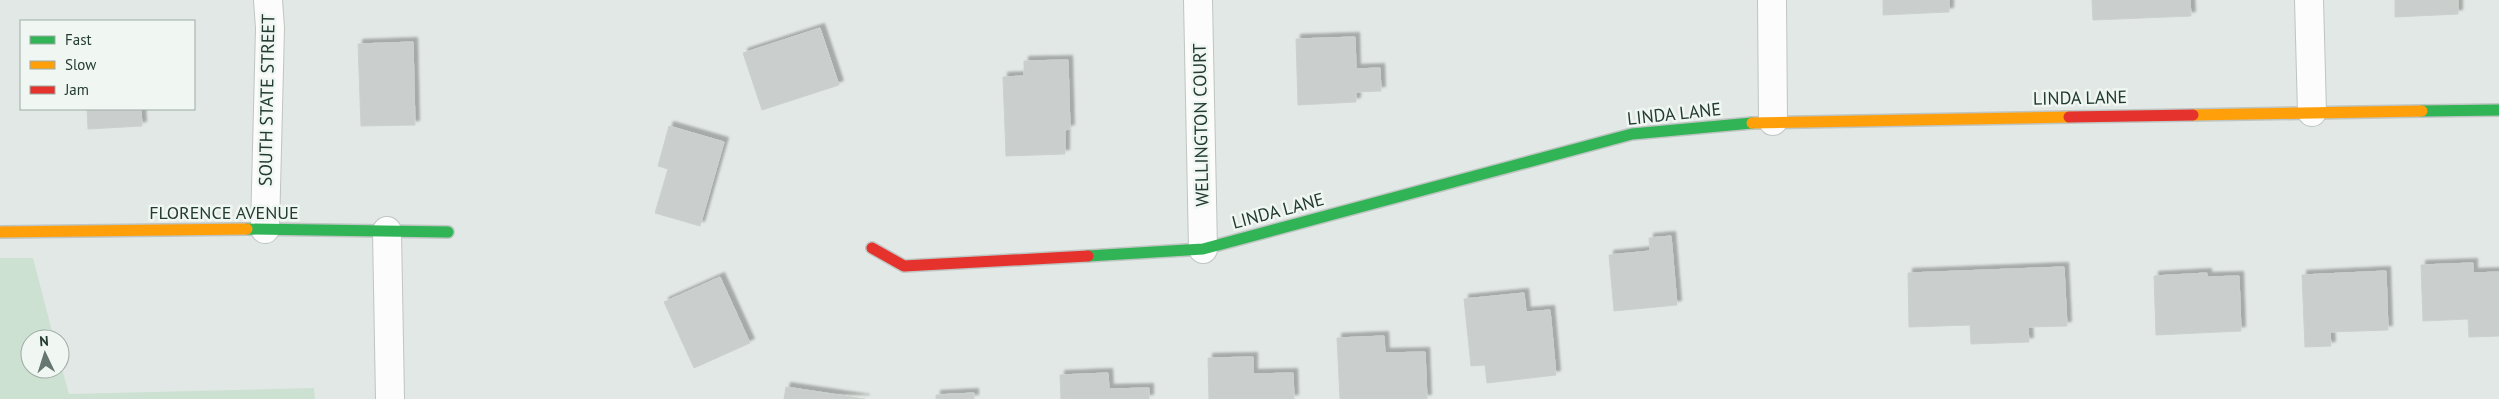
<svg xmlns="http://www.w3.org/2000/svg" width="2499" height="399" font-family="'PT Sans',sans-serif">
	<defs>
		<filter id="shadow"><feDropShadow dx="4.5" dy="-4.5" stdDeviation="1" flood-color="#0004"/></filter>
	</defs>
	<rect width="100%" height="100%" fill="#e2e8e5"/>
	<path fill="#cce1d1" d="M 0,258 L 33,258 L 54,339 L 30,339 L 30,369 L 60,369 L 60,362 L 69,394 L 314,388 L 315,399 L 0,399 Z"/>
	<path fill="#cacfcd" stroke="#cbd1ce" filter="url(#shadow)" d="M 1883,0 L 1949,0 L 1949,12 L 1883,15 Z
		M 2092,0 L 2190,0 L 2191,16 L 2093,20 Z
		M 2395,0 L 2458,0 L 2458,14 L 2395,17 Z
		M 820,28 L 839,85 L 762,110 L 743,53 Z
		M 1355,37 L 1356,69 L 1380,68 L 1381,91 L 1356,92 L 1356,102 L 1298,105 L 1296,39 Z
		M 413,42 L 415,125 L 361,126 L 358,44 Z
		M 1068,60 L 1070,129 L 1065,130 L 1065,154 L 1006,156 L 1003,77 L 1024,76 L 1024,61 Z
		M 87,109 L 141,109 L 142,126 L 88,129 Z
		M 669,126 L 724,142 L 700,226 L 655,213 L 668,169 L 658,166 Z
		M 1671,236 L 1677,305 L 1614,311 L 1609,255 L 1650,251 L 1649,238 Z
		M 2473,263 L 2473,273 L 2499,272 L 2499,336 L 2469,337 L 2468,319 L 2423,321 L 2421,265 Z
		M 2064,267 L 2067,326 L 2028,327 L 2029,342 L 1971,344 L 1970,325 L 1909,327 L 1908,273 Z
		M 2386,271 L 2388,330 L 2330,332 L 2331,346 L 2305,347 L 2302,275 Z
		M 2207,273 L 2207,277 L 2239,276 L 2241,331 L 2156,335 L 2154,276 Z
		M 720,277 L 750,343 L 694,368 L 664,302 Z
		M 1524,293 L 1526,312 L 1550,310 L 1556,375 L 1487,383 L 1485,365 L 1471,366 L 1464,299 Z
		M 1384,336 L 1385,353 L 1425,352 L 1427,399 L 1340,399 L 1337,338 Z
		M 1253,357 L 1253,374 L 1293,373 L 1294,399 L 1209,399 L 1208,358 Z
		M 1108,373 L 1109,389 L 1149,388 L 1149,399 L 1061,399 L 1060,375 Z
		M 786,387 L 865,399 L 784,399 Z
		M 974,393 L 974,399 L 936,399 L 936,395 Z"/>
	<g fill="none" stroke-linecap="round" stroke-linejoin="round">
		<defs>
			<path id="street" d="M 1198,0 L 1203,249
				M 1772,0 L 1773,121
				M 2309,0 L 2312,112
				M 265,229 L 270,28 L 268,0
				M 387,231 L 390,399"/>
			<path id="fast" d="M 2422,111 L 2499,110
				M 247,229 L 448,232
				M 1088,256 L 1203,249 L 1632,134 L 1752,123"/>
			<path id="slow" d="M 2193,115 L 2422,111
				M 1752,123 L 2069,117
				M 0,232 L 247,229"/>
			<path id="jam" d="M 2069,117 L 2193,115
				M 872,248 L 904,266 L 1088,256"/>
		</defs>
		<use href="#street" stroke="#bfc5c2" stroke-width="30"/>
		<use href="#fast" stroke="#bfc5c2" stroke-width="14"/>
		<use href="#slow" stroke="#bfc5c2" stroke-width="14"/>
		<use href="#jam" stroke="#bfc5c2" stroke-width="14"/>
		<use href="#street" stroke="#fbfcfb" stroke-width="28"/>
		<use href="#fast" stroke="#30b455" stroke-width="11"/>
		<use href="#slow" stroke="#ff9f0a" stroke-width="11"/>
		<use href="#jam" stroke="#e5322d" stroke-width="11"/>
	</g>
	<g text-anchor="middle" stroke-width="5" stroke-linejoin="round" paint-order="stroke">
		<g font-size="18" fill="#223a31" stroke="#f0f7f3">
			<text transform="translate(2080 98) rotate(-1)" y="6">LINDA LANE</text>
			<text transform="translate(267 100) rotate(-89)" y="6">SOUTH STATE STREET</text>
			<text transform="translate(1674 114) rotate(-6)" y="6">LINDA LANE</text>
			<text transform="translate(1201 125) rotate(-91)" y="6">WELLINGTON COURT</text>
			<text transform="translate(1278 211) rotate(-15)" y="6">LINDA LANE</text>
			<text x="224" y="219">FLORENCE AVENUE</text>
		</g>
	</g>
	<rect x="20" y="20" width="175" height="90" fill="#f0f7f3" stroke="#9eaba5"/>
	<rect x="30" y="36" width="25" height="8" fill="#30b455" stroke="#9eaba5"/>
	<text x="65" y="45" font-size="15" fill="#223a31">Fast</text>
	<rect x="30" y="61" width="25" height="8" fill="#ff9f0a" stroke="#9eaba5"/>
	<text x="65" y="70" font-size="15" fill="#223a31">Slow</text>
	<rect x="30" y="86" width="25" height="8" fill="#e5322d" stroke="#9eaba5"/>
	<text x="65" y="95" font-size="15" fill="#223a31">Jam</text>
	<g transform="translate(45 354) rotate(356)"><circle r="24" fill="#f0f7f3" stroke="#9eaba5"/>
	<path d="M0-4L9 19L0 12L-9 19Z" fill="#657770"/>
	<text y="-8" font-size="14" font-weight="bold" text-anchor="middle" fill="#223a31">N</text>
	</g>
</svg>
